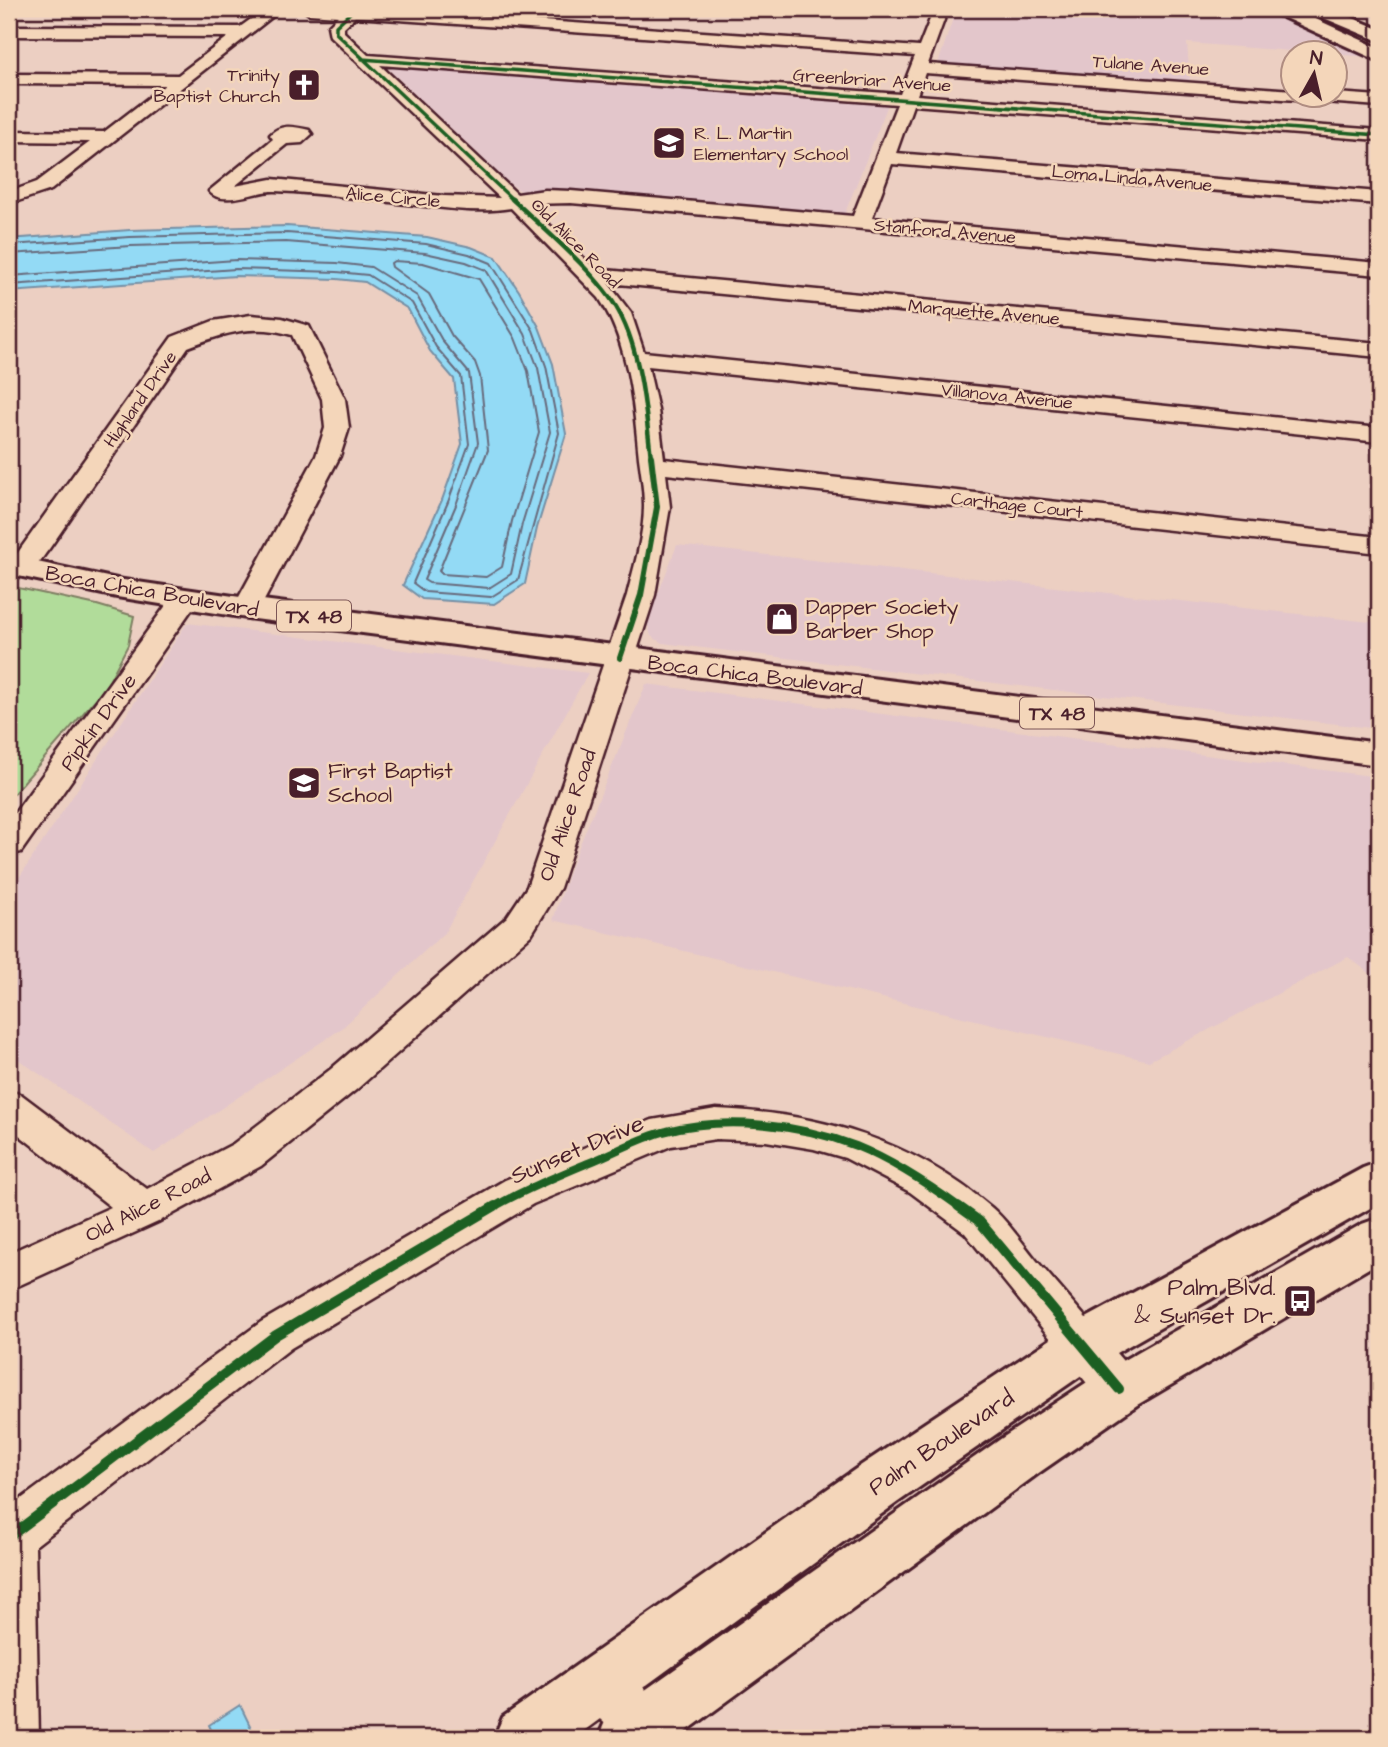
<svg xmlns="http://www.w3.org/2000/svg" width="1388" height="1747" font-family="'Architects Daughter',sans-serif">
	<rect width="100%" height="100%" fill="#eccfc2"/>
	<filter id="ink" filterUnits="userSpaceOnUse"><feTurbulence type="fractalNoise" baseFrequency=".0143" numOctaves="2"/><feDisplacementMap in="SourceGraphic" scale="14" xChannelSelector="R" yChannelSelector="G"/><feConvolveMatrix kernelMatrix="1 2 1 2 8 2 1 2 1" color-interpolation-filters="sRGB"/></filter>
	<g filter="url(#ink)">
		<path fill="#e3c6cb" d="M 956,9 L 1250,9 L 1308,24 L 1369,57 L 1187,43 L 1190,82 L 938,64 Z
			M 390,64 L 889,102 L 843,218 L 540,191 L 524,193 L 509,183 L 385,66 Z
			M 677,545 L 1379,623 L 1379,729 L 662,643 L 651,636 L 647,622 Z
			M 187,623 L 588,673 L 445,932 L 341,1029 L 154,1153 L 9,1053 L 9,893 Z
			M 646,684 L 1379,777 L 1379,980 L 1348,957 L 1149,1061 L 553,920 L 571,866 Z"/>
		<path fill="#b1dc9a" stroke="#7e7e62" stroke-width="2" d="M 9,586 L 97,605 L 134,616 L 128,645 L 106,687 L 9,799 Z"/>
		<path fill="#93daf5" stroke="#768fa4" stroke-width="2" d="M 287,226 L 427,237 L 471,247 L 496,257 L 519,291 L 539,327 L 553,364 L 566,434 L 537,528 L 525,584 L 494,604 L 422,599 L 403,585 L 442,500 L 462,444 L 454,379 L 430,351 L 408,309 L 365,282 L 337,279 L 236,276 L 9,292 L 9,239 L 130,230 Z
			M 240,1705 L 256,1738 L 215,1738 L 209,1725 Z"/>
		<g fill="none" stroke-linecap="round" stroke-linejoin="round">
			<path stroke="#676a7c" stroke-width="2" d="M 9,245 L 130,237 L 287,233 L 426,244 L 469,254 L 491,263 L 533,330 L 546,366 L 559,433 L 518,580 L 491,597 L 425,592 L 413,583 L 448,502 L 469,444 L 461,376 L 436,347 L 412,303 L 368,275 L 337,272 L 236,269 L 9,285
				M 9,254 L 131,246 L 286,242 L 425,253 L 466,262 L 486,270 L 525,334 L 538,368 L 550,432 L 522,524 L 511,574 L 489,588 L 429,583 L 424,580 L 456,505 L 478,443 L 469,373 L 443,342 L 417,296 L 371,267 L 337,263 L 236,260 L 9,276
				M 394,261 L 423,263 L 479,279 L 515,338 L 528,371 L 539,432 L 512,521 L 502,567 L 486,577 L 442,574 L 439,571 L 488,450 L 480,376 L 475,362 L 452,336 L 429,294 L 392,267 L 391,263 Z"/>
			<defs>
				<path id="minor" d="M 265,9 L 282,9 L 51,190 L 9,204 L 9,192 L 37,182 L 90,142 L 9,141 L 9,131 L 104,132 L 165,85 L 9,84 L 9,74 L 178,75 L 228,37 L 9,36 L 9,26 L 240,27 Z
					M 302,9 L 371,9 L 919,47 L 934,9 L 948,9 L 928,64 L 1294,90 L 1294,94 L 1336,93 L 1379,96 L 1379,106 L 925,73 L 917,95 L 1379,130 L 1379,140 L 913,105 L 896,153 L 1379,192 L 1379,204 L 892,164 L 872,218 L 1379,263 L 1379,275 L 571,203 L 528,204 L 595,269 L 1379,343 L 1379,357 L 608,283 L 631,313 L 644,352 L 1379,428 L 1379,442 L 648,366 L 658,410 L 664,459 L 1379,537 L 1379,553 L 666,474 L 670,507 L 655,595 L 560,888 L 531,935 L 357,1089 L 261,1166 L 158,1222 L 9,1290 L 9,1253 L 111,1207 L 9,1127 L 9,1091 L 22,1095 L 147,1189 L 233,1144 L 331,1069 L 507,917 L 527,887 L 627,595 C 634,567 644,535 644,506 C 644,490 641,473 639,458 C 634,405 629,343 599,298 L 511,208 C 482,213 453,209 425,206 C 375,201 325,193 275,191 C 257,190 222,208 209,191 L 273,139 L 270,135 C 281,123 295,127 309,130 L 312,134 L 302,143 L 287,144 L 235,186 L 272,179 L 444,196 L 500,198 L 330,36 L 328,26 L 338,16 L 309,14 ZM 355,17 L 915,56 L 900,94 L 368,55 L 344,32 L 344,27 ZM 380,65 L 897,104 L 853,216 L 571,191 L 545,190 L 517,194 Z
					M 251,315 L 282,318 L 309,326 L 345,399 L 349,428 L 340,456 L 257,614 L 247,616 L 237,614 L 233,608 L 316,456 L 325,428 L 322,399 L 292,335 C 254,323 224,333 188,347 L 49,549 C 38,563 31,579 11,574 L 9,565 L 172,337 L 213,321 Z
					M 185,591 L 195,593 L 199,599 L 21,852 L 9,855 L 9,821 L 175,593 Z
					M 716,1109 C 819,1113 912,1140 992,1208 C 1009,1223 1023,1244 1037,1261 C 1070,1299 1102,1337 1135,1375 L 1141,1389 L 1135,1403 L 1119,1409 L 1103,1403 L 965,1233 L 910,1192 L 845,1158 L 814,1149 L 766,1141 L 716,1139 L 671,1146 L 533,1204 L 291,1348 L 35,1546 L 39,1738 L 9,1738 L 9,1508 L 261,1322 L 505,1180 L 652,1120 Z
					M 599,1659 C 628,1671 674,1709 685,1738 L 621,1738 L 581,1702 L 574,1684 L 581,1666 Z"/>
				<path id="major" d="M 1271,9 L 1294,9 L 1379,48 L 1379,61 L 1274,13 Z
					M 9,556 L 117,579 L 247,598 L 1379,743 L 1379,765 L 247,618 L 117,597 L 9,574 Z
					M 1379,1162 L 1379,1203 L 1102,1361 L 898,1502 L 574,1738 L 494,1738 L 503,1717 L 860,1466 L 1066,1329 L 1363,1168 Z
					M 1379,1218 L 1379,1262 L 1137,1405 L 1040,1472 L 677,1738 L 598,1738 L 607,1717 L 1002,1438 L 1101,1373 L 1362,1224 Z"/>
				<path id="highway" d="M 1309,9 L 1332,9 L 1379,29 L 1379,41 L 1312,13 Z"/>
			</defs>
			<use href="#minor" stroke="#4a1f2b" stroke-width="5"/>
			<use href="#major" stroke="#4a1f2b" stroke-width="6"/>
			<use href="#highway" stroke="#4a1f2b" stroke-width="6"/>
			<use href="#minor" fill="#f4d6ba" fill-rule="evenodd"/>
			<use href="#major" fill="#f4d6ba" fill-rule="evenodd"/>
			<use href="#highway" fill="#f4d6ba" fill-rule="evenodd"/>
			<defs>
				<path id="cycleway-far4" d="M 354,9 L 336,26 L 336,33 L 514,201
					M 362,59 L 1379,135"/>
				<path id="cycleway-far3" d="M 512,199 C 543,228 600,276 619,312 C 641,352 646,412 651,458"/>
				<path id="cycleway-far2" d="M 620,658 L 641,595 L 657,507 L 651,456"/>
				<path id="cycleway-far1" d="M 492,1208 C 523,1190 555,1177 588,1163 C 614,1153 641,1137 667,1131 C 726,1116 799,1124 856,1146 C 893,1161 928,1184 961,1208"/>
				<path id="cycleway" d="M 958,1206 L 979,1221 L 1119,1389
					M 9,1537 L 276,1335 L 495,1206"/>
			</defs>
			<use href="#cycleway-far4" stroke="#f4d6ba" stroke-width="6"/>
			<use href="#cycleway-far3" stroke="#f4d6ba" stroke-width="7"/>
			<use href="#cycleway-far2" stroke="#f4d6ba" stroke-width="10"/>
			<use href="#cycleway-far1" stroke="#f4d6ba" stroke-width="12"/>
			<use href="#cycleway" stroke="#f4d6ba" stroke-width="14"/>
			<use href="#cycleway-far4" stroke="#1b5e20" stroke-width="3.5"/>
			<use href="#cycleway-far3" stroke="#1b5e20" stroke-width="4.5"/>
			<use href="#cycleway-far2" stroke="#1b5e20" stroke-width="6"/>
			<use href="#cycleway-far1" stroke="#1b5e20" stroke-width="8"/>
			<use href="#cycleway" stroke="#1b5e20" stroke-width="10"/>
		</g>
	</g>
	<defs>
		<symbol id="church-square" viewBox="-11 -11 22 22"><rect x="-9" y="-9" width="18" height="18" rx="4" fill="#4a1f2b" stroke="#f4d6ba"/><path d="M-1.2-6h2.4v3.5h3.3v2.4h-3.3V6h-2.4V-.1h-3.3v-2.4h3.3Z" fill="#fff"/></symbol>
		<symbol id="school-square" viewBox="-11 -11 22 22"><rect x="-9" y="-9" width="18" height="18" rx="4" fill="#4a1f2b" stroke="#f4d6ba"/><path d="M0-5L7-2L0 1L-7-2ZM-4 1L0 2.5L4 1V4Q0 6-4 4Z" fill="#fff"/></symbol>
		<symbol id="shop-square" viewBox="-11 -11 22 22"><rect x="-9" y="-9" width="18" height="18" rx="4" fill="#4a1f2b" stroke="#f4d6ba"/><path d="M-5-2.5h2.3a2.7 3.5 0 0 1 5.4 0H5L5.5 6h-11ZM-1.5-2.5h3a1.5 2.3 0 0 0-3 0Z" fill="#fff"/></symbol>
		<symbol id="bus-square" viewBox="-11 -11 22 22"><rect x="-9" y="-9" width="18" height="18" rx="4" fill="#4a1f2b" stroke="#f4d6ba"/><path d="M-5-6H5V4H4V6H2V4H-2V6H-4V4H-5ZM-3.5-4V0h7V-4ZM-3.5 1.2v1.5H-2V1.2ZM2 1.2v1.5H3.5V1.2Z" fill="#fff"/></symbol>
	</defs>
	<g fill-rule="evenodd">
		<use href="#church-square" x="285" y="66" width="38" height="38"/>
		<use href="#school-square" x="650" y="124" width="38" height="38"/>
		<use href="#shop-square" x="763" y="600" width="38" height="38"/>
		<use href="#school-square" x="285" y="764" width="38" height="38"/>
		<use href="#bus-square" x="1281" y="1282" width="38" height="38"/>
	</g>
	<g text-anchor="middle" stroke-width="5" stroke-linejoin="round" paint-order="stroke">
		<g font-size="18" fill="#4a1f2b" stroke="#f4d6ba">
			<text transform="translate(1151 65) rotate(4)" y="6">Tulane Avenue</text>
			<text transform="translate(872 80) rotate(4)" y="6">Greenbriar Avenue</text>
			<text transform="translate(1132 178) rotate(5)" y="6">Loma Linda Avenue</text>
			<text transform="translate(393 197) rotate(5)" y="6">Alice Circle</text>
			<text transform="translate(945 231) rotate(5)" y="6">Stanford Avenue</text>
			<text transform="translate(576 243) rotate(45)" y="6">Old Alice Road</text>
			<text transform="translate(984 312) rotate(5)" y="6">Marquette Avenue</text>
			<text transform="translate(1007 396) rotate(6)" y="6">Villanova Avenue</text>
			<text transform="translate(140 399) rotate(-55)" y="6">Highland Drive</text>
			<text transform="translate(1017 505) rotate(6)" y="6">Carthage Court</text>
		</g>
		<g font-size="18" fill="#4a1f2b" stroke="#f4d6ba" text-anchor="end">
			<text x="280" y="81">Trinity<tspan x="280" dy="21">Baptist Church</tspan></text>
			<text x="694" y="139" text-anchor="start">R. L. Martin<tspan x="694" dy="21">Elementary School</tspan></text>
		</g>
		<g fill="#f4d6ba" stroke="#7d5656" stroke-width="2">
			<rect x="277" y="600.5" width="74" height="31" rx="5"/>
			<rect x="1020" y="697.5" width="74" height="31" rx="5"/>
		</g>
		<g font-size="19" font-weight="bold" fill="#4a1f2b">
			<text x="314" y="623">TX 48</text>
			<text x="1057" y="720">TX 48</text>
		</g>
		<g font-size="21" fill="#4a1f2b" stroke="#f4d6ba">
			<text transform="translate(152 591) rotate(10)" y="7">Boca Chica Boulevard</text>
			<text transform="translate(755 675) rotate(7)" y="7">Boca Chica Boulevard</text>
			<text transform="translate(98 722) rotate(-54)" y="7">Pipkin Drive</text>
			<text transform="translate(567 815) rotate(-71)" y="7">Old Alice Road</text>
			<text transform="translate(148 1205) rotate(-27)" y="7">Old Alice Road</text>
		</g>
		<g font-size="21" fill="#4a1f2b" stroke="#f4d6ba" text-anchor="start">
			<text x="806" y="614">Dapper Society<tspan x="806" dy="24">Barber Shop</tspan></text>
			<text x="328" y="778">First Baptist<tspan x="328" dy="24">School</tspan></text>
		</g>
		<g font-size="24" fill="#4a1f2b" stroke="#f4d6ba">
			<text transform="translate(577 1149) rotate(-23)" y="8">Sunset Drive</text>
			<text transform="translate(941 1442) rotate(-34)" y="8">Palm Boulevard</text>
		</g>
		<g font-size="24" fill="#4a1f2b" stroke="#f4d6ba" text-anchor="end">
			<text x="1276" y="1295">Palm Blvd.<tspan x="1276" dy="28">&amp; Sunset Dr.</tspan></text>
		</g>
	</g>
	<rect width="1388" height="1747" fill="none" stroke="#f4d6ba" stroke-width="35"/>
	<rect x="18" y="18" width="1353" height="1712" fill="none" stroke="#4a1f2b" stroke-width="2.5" filter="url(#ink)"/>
	<g transform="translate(1314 74) rotate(8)"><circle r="33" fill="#f4d6ba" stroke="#b08d81" stroke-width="2"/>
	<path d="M0-5L12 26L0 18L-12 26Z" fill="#4a1f2b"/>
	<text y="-10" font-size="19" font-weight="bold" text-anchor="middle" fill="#4a1f2b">N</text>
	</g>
</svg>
